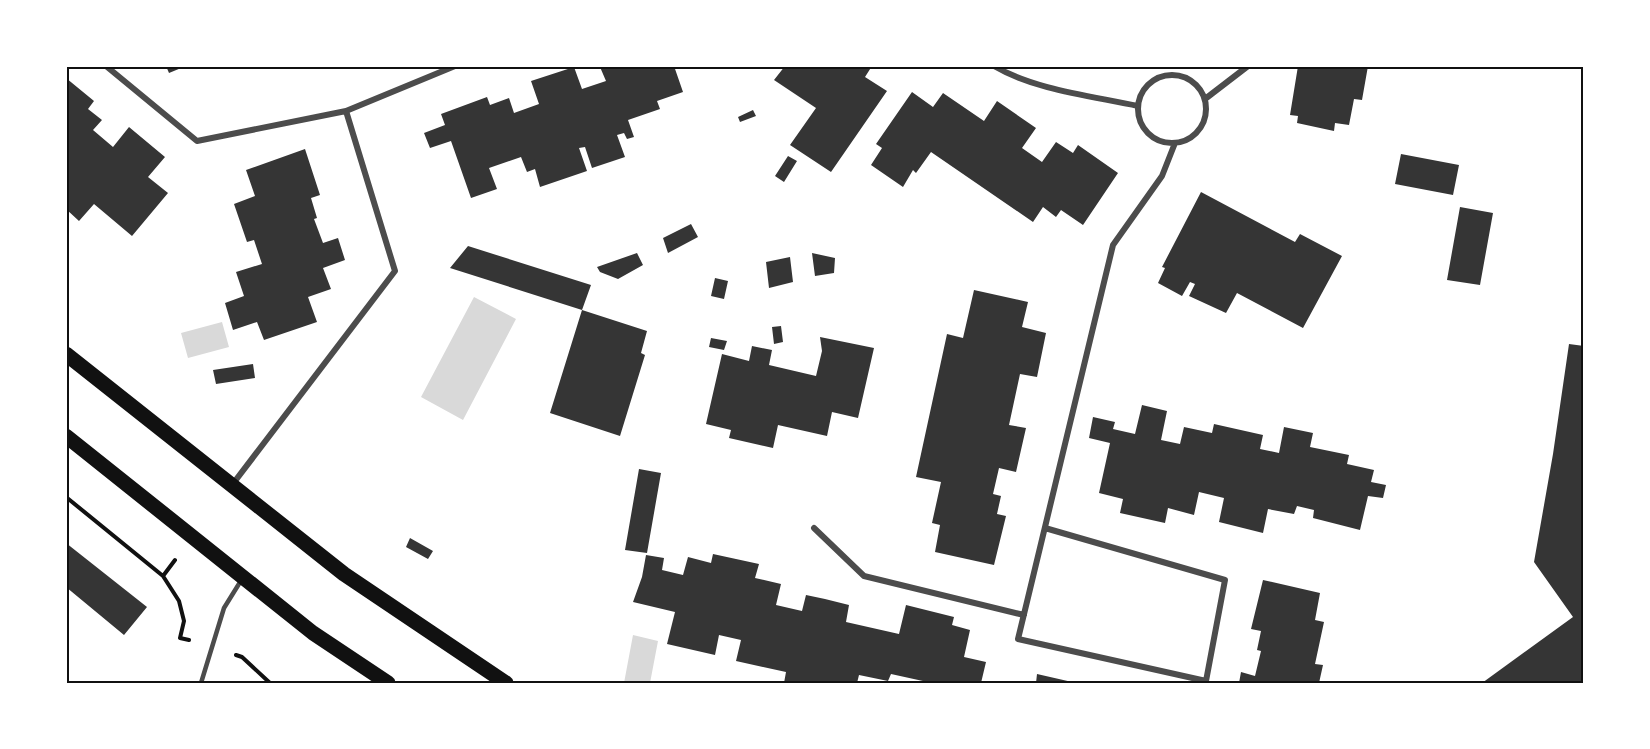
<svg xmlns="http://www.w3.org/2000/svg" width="1650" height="749" font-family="'Space Grotesk',sans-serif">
	<rect width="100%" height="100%" fill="#fff"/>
	<path fill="#d9d9d9" d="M 474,297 L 516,319 L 463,420 L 421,397 Z
		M 222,322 L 229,347 L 188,358 L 181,333 Z
		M 633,635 L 658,641 L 650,683 L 624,683 Z"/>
	<path fill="#353535" d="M 166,66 L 186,66 L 169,73 Z
		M 602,66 L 674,66 L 683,92 L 657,101 L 660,109 L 628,120 L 634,137 L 627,139 L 624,133 L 617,135 L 625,157 L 592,168 L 585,147 L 579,148 L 587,171 L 540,187 L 535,169 L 527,172 L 521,157 L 489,168 L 497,189 L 471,198 L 451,141 L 430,148 L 424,133 L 445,125 L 441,114 L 487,97 L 490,105 L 509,98 L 514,113 L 539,104 L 531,81 L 574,67 L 582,89 L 606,81 L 600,67 Z
		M 785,66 L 872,66 L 865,77 L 887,91 L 831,172 L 790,145 L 816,108 L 774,80 Z
		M 1298,66 L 1306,68 L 1307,66 L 1368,66 L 1362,100 L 1354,99 L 1349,125 L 1335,123 L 1334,131 L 1297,123 L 1298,116 L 1290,115 Z
		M 66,78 L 94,101 L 88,109 L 102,120 L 93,130 L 113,147 L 129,127 L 165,157 L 148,177 L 168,193 L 132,236 L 94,204 L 79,221 L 66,209 Z
		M 912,92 L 933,107 L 943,93 L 984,121 L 997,101 L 1036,128 L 1022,148 L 1042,162 L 1056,142 L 1073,153 L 1078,145 L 1118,173 L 1083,225 L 1061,210 L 1056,217 L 1043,207 L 1033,222 L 931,152 L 916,173 L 913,170 L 903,187 L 871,165 L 882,148 L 876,144 Z
		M 753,110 L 756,116 L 740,122 L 738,117 Z
		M 305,149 L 320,195 L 311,198 L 317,218 L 314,219 L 323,243 L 338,238 L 345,260 L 323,268 L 331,289 L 308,297 L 317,322 L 264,340 L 257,322 L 233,330 L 225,303 L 244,296 L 236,272 L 262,264 L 254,240 L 247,242 L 234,204 L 255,196 L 246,170 Z
		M 1401,154 L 1459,165 L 1453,195 L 1395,184 Z
		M 788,156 L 797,161 L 784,182 L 775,176 Z
		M 1201,192 L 1295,242 L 1300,234 L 1342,256 L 1303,328 L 1237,293 L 1226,313 L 1189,296 L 1195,284 L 1190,282 L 1182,296 L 1158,283 L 1165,268 L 1162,267 Z
		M 1460,207 L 1493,213 L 1480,285 L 1447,280 Z
		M 691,224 L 698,237 L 668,253 L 663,238 Z
		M 468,246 L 591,285 L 582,310 L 647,331 L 641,353 L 645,355 L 620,436 L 550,413 L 582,310 L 450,268 Z
		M 637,253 L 643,265 L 618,279 L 600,272 L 597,267 Z
		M 812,253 L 835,258 L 834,273 L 815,276 Z
		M 790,257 L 793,282 L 769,288 L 766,262 Z
		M 715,278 L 728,281 L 724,299 L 711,296 Z
		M 974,290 L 1028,302 L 1022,327 L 1046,333 L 1037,377 L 1020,374 L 1009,425 L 1026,428 L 1016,472 L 999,468 L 993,494 L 1001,496 L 997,514 L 1006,516 L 994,565 L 935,552 L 940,525 L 932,523 L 941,482 L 916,477 L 947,334 L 963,338 Z
		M 781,326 L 783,342 L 774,344 L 772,327 Z
		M 820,337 L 874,348 L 858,418 L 832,412 L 827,436 L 778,425 L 773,448 L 729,438 L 731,430 L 706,424 L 722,354 L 749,361 L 752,346 L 772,350 L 769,365 L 816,376 L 822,351 Z
		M 711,338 L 727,341 L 724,350 L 709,347 Z
		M 1569,344 L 1584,346 L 1584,683 L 1482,683 L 1573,617 L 1534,562 L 1553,454 Z
		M 253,364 L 255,378 L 216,384 L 213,370 Z
		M 1142,405 L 1167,411 L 1161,440 L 1180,444 L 1184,427 L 1212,433 L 1214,424 L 1263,435 L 1260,449 L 1279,453 L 1284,427 L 1313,433 L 1310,447 L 1349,455 L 1347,464 L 1374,470 L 1371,482 L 1386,485 L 1383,498 L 1368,496 L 1360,530 L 1313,518 L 1314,510 L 1297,506 L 1294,514 L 1268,509 L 1263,533 L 1219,522 L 1224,498 L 1199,492 L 1194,515 L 1168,508 L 1165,523 L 1120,513 L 1123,499 L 1099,493 L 1110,443 L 1089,438 L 1093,417 L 1115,422 L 1113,429 L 1135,434 Z
		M 639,469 L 661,473 L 647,553 L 625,550 Z
		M 410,538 L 433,551 L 428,559 L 406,547 Z
		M 66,543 L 147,607 L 124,635 L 66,587 Z
		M 713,554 L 759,564 L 755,578 L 781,584 L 776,605 L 802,611 L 806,595 L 825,599 L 849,605 L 846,622 L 899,634 L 906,605 L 954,617 L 952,625 L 970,630 L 964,657 L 986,662 L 981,683 L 932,683 L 891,674 L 888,681 L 859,675 L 857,683 L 784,683 L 786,672 L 736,661 L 741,640 L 719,635 L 715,655 L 667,644 L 675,612 L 633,602 L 642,577 L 646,555 L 664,558 L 662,570 L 683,575 L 688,557 L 711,563 Z
		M 1263,580 L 1320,593 L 1315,620 L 1324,622 L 1315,664 L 1323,665 L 1319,683 L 1239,683 L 1241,672 L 1255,676 L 1261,651 L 1257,650 L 1261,631 L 1251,629 Z
		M 1037,674 L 1072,682 L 1072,683 L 1036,683 Z"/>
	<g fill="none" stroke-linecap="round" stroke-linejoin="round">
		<path stroke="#111" stroke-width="4" d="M 66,497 L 163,576 L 179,601 L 184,621 L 180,638 L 189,640
			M 163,576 L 175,560
			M 236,655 L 242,657 L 270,683"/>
		<path stroke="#4c4c4c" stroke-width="4.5" d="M 201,683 L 224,608 L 242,579"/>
		<path stroke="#4c4c4c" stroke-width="6" d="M 106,66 L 197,141 L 346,111
			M 994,66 C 1035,90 1092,96 1138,106
			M1138 109a34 34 0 1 1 68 0a34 34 0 1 1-68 0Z
			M 1205,99 L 1248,66
			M 232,485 L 395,271 L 346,111 L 455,66
			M 814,528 L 864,576 L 1024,615
			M 1045,528 L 1225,580 L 1206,681 L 1018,639 L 1113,245 L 1162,176 L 1175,143"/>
		<path stroke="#111" stroke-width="15" d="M 66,354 L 344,574 L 506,683
			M 66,436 L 313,633 L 388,683"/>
	</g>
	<rect width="1650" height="749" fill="none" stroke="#ffffff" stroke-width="135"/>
	<rect x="68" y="68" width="1514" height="614" fill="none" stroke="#111" stroke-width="2"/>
</svg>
